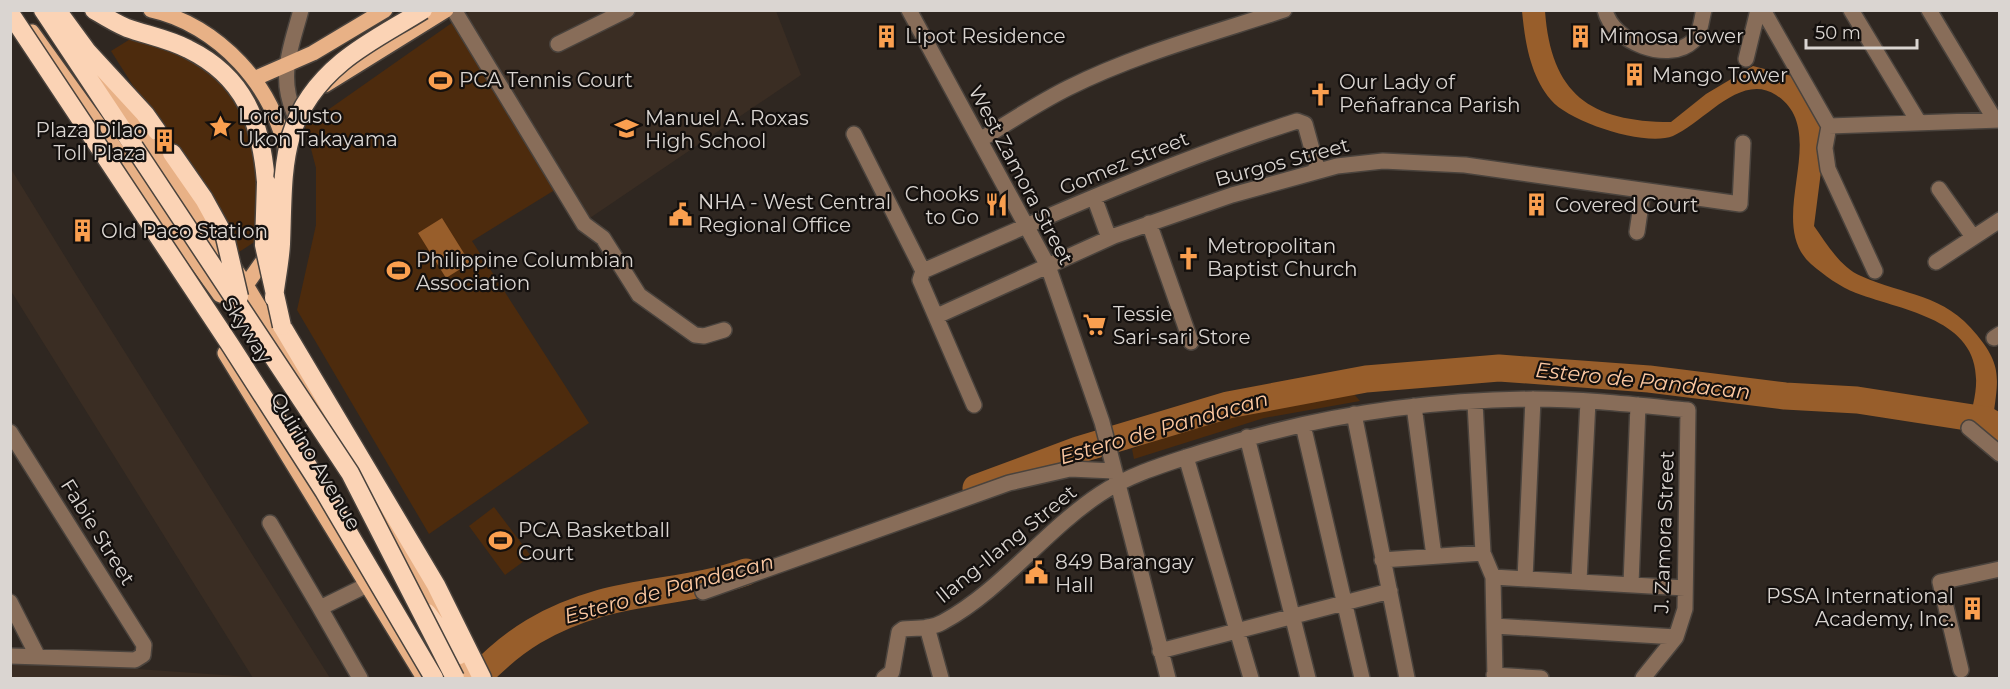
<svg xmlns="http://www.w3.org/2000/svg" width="2010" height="689" font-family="Montserrat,sans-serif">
	<rect width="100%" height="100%" fill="#2f2721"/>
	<path fill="#3a2d23" d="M 472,10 L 776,11 L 801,75 L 587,220 L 466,14 Z
		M 11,169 L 77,276 L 330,678 L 253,678 L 11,291 Z
		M 10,660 L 251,677 L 251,678 L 11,678 Z"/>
	<path fill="#4d2b0d" d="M 456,20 L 558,188 L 472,241 L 589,423 L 429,534 L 297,310 L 316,225 L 316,168 L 305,126 Z
		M 132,38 C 180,49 213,66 239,110 L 254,103 L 262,237 L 239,252 L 111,51 Z
		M 1354,394 L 1360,401 L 1264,418 L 1134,459 L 1132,449 C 1203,420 1278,400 1354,394 Z
		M 494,507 L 531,556 L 505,575 L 469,526 Z"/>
	<path fill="#985e2b" d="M 1522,11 L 1545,11 C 1551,94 1590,122 1671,122 L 1706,94 L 1753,66 L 1800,78 L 1816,106 L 1824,148 L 1814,226 C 1826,243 1841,268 1861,276 C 1905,296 1944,293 1977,335 C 2000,363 1999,376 1994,411 L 1973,405 C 1993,321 1913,314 1856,293 C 1840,287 1824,275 1811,264 C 1763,221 1833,132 1776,95 C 1740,72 1704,123 1673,136 C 1645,147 1569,122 1551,100 C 1530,75 1525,42 1522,11 Z
		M 442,218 L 470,263 L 446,278 L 418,233 Z"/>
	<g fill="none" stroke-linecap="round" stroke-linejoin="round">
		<path stroke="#985e2b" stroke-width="27" d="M 976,488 L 1078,450 L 1228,405 L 1366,379 L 1499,368 L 1649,379 L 1785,396 L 1857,400 L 1986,420 L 2000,428
			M 477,678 C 514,639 549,618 601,603 C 648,590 699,589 746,572"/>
		<path stroke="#49413b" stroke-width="18" stroke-dasharray="18 9" stroke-linecap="butt" d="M 157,131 L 172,153"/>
		<defs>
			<path id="minor" d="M 454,10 L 584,224 L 603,238 L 639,295 L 695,335 L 704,336 L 724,330
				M 909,10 L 1048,266 L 1102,422 L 1168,678
				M 1605,10 C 1612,42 1669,64 1693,41 C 1701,34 1701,20 1704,10
				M 1763,10 L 1829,126 L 1825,148 L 1828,169 L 1875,271
				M 1851,10 L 1918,121
				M 1929,10 L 1995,120
				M 558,44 L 627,10
				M 1746,59 L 1758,10
				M 294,113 C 278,75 291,48 301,10
				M 1829,126 L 2000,120
				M 854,134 L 923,271
				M 980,140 C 1009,122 1038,103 1068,88 C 1136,54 1211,34 1284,10
				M 1939,189 L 1973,237
				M 1094,197 L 1109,238
				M 1149,223 L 1191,342
				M 1637,232 L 1643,191
				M 1936,262 L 2000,220
				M 937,316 L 1114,236 L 1232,195 L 1337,166 L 1383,161 L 1465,165 L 1740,204 L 1743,143
				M 1994,338 L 2000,334
				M 1475,403 L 1483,553 L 1493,577 L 1495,678
				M 974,405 L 920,280 L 923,271 C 1046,217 1169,162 1297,121 L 1305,124 L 1318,171
				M 1414,406 L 1434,556
				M 1354,414 L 1407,678
				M 1303,425 L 1362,678
				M 1969,428 L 2000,454
				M 10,432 L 144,645 L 143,655 L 135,660 L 10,656
				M 1247,437 L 1308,678
				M 1186,457 L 1251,678
				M 270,523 L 320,608
				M 1382,560 L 1483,553
				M 1493,577 L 1685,588
				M 1525,579 L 1533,399
				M 1579,581 L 1588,401
				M 1631,584 L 1638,405
				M 703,592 L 1009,483 L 1070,469 L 1114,471
				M 10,602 L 38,657
				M 1494,626 L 1676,637
				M 927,627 L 941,678
				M 1160,651 L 1390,591
				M 1961,670 L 1940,582 L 2000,569
				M 1494,675 L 1541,678
				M 360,678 L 320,608 L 367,585
				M 884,678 L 892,672 L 899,632 L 903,629 C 916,628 931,629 943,622 C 1002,590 1044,531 1100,494 C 1132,473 1169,463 1205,451 C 1311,417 1423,400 1534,399 C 1586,399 1637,405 1688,410 L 1685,609 L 1676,637 L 1643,678"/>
			<path id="major" d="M 151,10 C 217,24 277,88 286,155
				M 32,32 L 220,295 L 231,296 L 246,285 L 270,251
				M 103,78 L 246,285 L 345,450
				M 256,78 L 313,53 L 385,10
				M 325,85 L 446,10
				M 225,353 L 424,678
				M 366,487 L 425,587 L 471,678"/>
			<path id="highway" d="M 43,10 L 134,147
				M 57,10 L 87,51 L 145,114 L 157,131
				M 94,10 C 104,16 115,23 127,28 C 147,35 169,39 188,49 C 245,77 261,122 266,182
				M 172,153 L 204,199 L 225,237
				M 282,326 L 436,585 L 482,678
				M 427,613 L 459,655"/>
		</defs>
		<use href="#minor" stroke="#4a433d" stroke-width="18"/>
		<use href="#major" stroke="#4a433d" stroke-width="18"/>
		<use href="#highway" stroke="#4a433d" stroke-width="21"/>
		<use href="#minor" stroke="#886d59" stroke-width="15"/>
		<use href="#major" stroke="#e8b186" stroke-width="15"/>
		<use href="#highway" stroke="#fbd3b5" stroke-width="18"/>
		<defs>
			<path id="highway-bridge" d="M 10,13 L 231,346 L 324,491 L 434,678
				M 134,147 L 350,473 L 455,678
				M 266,182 L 264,245 L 282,326
				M 225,237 L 239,297
				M 274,298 C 276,280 280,262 281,244 C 284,169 278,115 342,62 C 366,42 396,27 423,10"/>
		</defs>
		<use href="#highway-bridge" stroke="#4a433d" stroke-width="21" stroke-linecap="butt"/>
		<use href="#highway-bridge" stroke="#fbd3b5" stroke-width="18"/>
	</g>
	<defs>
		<symbol id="building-bare" viewBox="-9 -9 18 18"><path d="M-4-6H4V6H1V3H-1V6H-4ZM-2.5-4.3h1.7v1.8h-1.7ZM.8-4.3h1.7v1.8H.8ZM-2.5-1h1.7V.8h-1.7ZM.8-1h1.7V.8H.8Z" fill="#fa9f4f" stroke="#14100e" stroke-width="2.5" paint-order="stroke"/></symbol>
		<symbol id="stadium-bare" viewBox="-9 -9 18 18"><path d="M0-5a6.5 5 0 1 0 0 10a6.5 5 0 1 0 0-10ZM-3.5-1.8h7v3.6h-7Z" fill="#fa9f4f" stroke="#14100e" stroke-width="2.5" paint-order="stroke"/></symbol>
		<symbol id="church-bare" viewBox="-9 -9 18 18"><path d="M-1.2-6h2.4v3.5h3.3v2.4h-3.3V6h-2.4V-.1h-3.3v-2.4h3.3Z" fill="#fa9f4f" stroke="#14100e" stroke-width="2.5" paint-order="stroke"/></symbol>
		<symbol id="sight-bare" viewBox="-9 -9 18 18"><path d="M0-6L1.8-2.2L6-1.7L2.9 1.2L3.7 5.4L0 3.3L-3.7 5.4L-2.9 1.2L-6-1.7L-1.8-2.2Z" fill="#fa9f4f" stroke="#14100e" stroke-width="2.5" paint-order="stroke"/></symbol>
		<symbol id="school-bare" viewBox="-9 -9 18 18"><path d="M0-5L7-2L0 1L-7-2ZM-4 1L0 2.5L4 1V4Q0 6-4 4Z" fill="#fa9f4f" stroke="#14100e" stroke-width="2.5" paint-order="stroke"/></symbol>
		<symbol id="restaurant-bare" viewBox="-9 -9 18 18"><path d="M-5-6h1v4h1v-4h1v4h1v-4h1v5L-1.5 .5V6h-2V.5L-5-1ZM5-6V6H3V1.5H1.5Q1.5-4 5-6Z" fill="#fa9f4f" stroke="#14100e" stroke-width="2.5" paint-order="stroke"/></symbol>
		<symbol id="civic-bare" viewBox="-9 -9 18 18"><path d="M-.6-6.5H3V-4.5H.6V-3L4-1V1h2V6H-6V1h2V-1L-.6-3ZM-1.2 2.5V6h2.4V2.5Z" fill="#fa9f4f" stroke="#14100e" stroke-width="2.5" paint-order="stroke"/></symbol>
		<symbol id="supermarket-bare" viewBox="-9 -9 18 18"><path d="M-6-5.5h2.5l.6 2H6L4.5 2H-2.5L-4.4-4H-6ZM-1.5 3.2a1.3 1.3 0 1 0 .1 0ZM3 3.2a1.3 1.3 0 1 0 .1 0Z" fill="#fa9f4f" stroke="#14100e" stroke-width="2.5" paint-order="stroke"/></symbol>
	</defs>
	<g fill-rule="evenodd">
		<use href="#building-bare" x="870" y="20" width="33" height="33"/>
		<use href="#building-bare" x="1564" y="20" width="33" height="33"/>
		<use href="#building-bare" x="1618" y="58" width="33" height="33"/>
		<use href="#stadium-bare" x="424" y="64" width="33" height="33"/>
		<use href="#church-bare" x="1304" y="78" width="33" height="33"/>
		<use href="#sight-bare" x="204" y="110" width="33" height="33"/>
		<use href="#school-bare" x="610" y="112" width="33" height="33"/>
		<use href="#building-bare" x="148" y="124" width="33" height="33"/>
		<use href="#restaurant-bare" x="980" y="188" width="33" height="33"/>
		<use href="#building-bare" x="1520" y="188" width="33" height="33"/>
		<use href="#civic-bare" x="664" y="198" width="33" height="33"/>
		<use href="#building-bare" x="66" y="214" width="33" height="33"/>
		<use href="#church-bare" x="1172" y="242" width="33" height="33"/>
		<use href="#stadium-bare" x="382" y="254" width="33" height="33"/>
		<use href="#supermarket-bare" x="1078" y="308" width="33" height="33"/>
		<use href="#stadium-bare" x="484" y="524" width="33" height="33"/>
		<use href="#civic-bare" x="1020" y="556" width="33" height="33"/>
		<use href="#building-bare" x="1956" y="592" width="33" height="33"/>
	</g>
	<g text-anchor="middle" stroke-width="4.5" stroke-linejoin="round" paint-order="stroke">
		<g font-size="20" fill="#dad5d1" stroke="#14100e" text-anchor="start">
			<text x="905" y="43">Lipot Residence</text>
			<text x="1599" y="43">Mimosa Tower</text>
			<text x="1652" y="82">Mango Tower</text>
			<text x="459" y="87">PCA Tennis Court</text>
			<text x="1339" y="89">Our Lady of<tspan x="1339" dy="23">Peñafranca Parish</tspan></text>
			<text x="238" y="123">Lord Justo<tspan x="238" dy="23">Ukon Takayama</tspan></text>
			<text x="645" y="125">Manuel A. Roxas<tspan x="645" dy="23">High School</tspan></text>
			<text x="146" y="137" text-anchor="end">Plaza Dilao<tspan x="146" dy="23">Toll Plaza</tspan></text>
			<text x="979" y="201" text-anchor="end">Chooks<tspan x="979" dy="23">to Go</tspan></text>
			<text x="698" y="209">NHA - West Central<tspan x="698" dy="23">Regional Office</tspan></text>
			<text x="1555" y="212">Covered Court</text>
			<text x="101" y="238">Old Paco Station</text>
			<text x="1207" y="253">Metropolitan<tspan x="1207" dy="23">Baptist Church</tspan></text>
			<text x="416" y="267">Philippine Columbian<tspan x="416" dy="23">Association</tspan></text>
			<text x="1113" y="321">Tessie<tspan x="1113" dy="23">Sari-sari Store</tspan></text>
			<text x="518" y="537">PCA Basketball<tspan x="518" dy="23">Court</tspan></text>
			<text x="1055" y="569">849 Barangay<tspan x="1055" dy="23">Hall</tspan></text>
			<text x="1954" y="603" text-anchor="end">PSSA International<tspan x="1954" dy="23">Academy, Inc.</tspan></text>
		</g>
		<g font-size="20" fill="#dad5d1" stroke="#14100e">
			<text transform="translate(1282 162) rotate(-15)" y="7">Burgos Street</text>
			<text transform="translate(1124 163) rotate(-22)" y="7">Gomez Street</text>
			<text transform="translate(1021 175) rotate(62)" y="7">West Zamora Street</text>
			<text transform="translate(247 330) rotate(57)" y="7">Skyway</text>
			<text transform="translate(316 461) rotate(59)" y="7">Quirino Avenue</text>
			<text transform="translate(98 532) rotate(58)" y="7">Fabie Street</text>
			<text transform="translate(1664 532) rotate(-88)" y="7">J. Zamora Street</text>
			<text transform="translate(1006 544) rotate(-39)" y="7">Ilang-Ilang Street</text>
		</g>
		<g font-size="21" font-style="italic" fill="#fcc8a1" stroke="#14100e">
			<text transform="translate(1643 381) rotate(6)" y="7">Estero de Pandacan</text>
			<text transform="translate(1164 428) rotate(-16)" y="7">Estero de Pandacan</text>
			<text transform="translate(669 589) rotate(-15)" y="7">Estero de Pandacan</text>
		</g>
	</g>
	<rect width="2010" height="689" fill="none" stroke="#dad5d1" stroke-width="24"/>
	<path d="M1806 39v9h111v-9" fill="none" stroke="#dad5d1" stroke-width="3"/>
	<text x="1815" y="39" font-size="18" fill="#dad5d1" stroke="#14100e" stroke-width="4.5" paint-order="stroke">50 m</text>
</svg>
